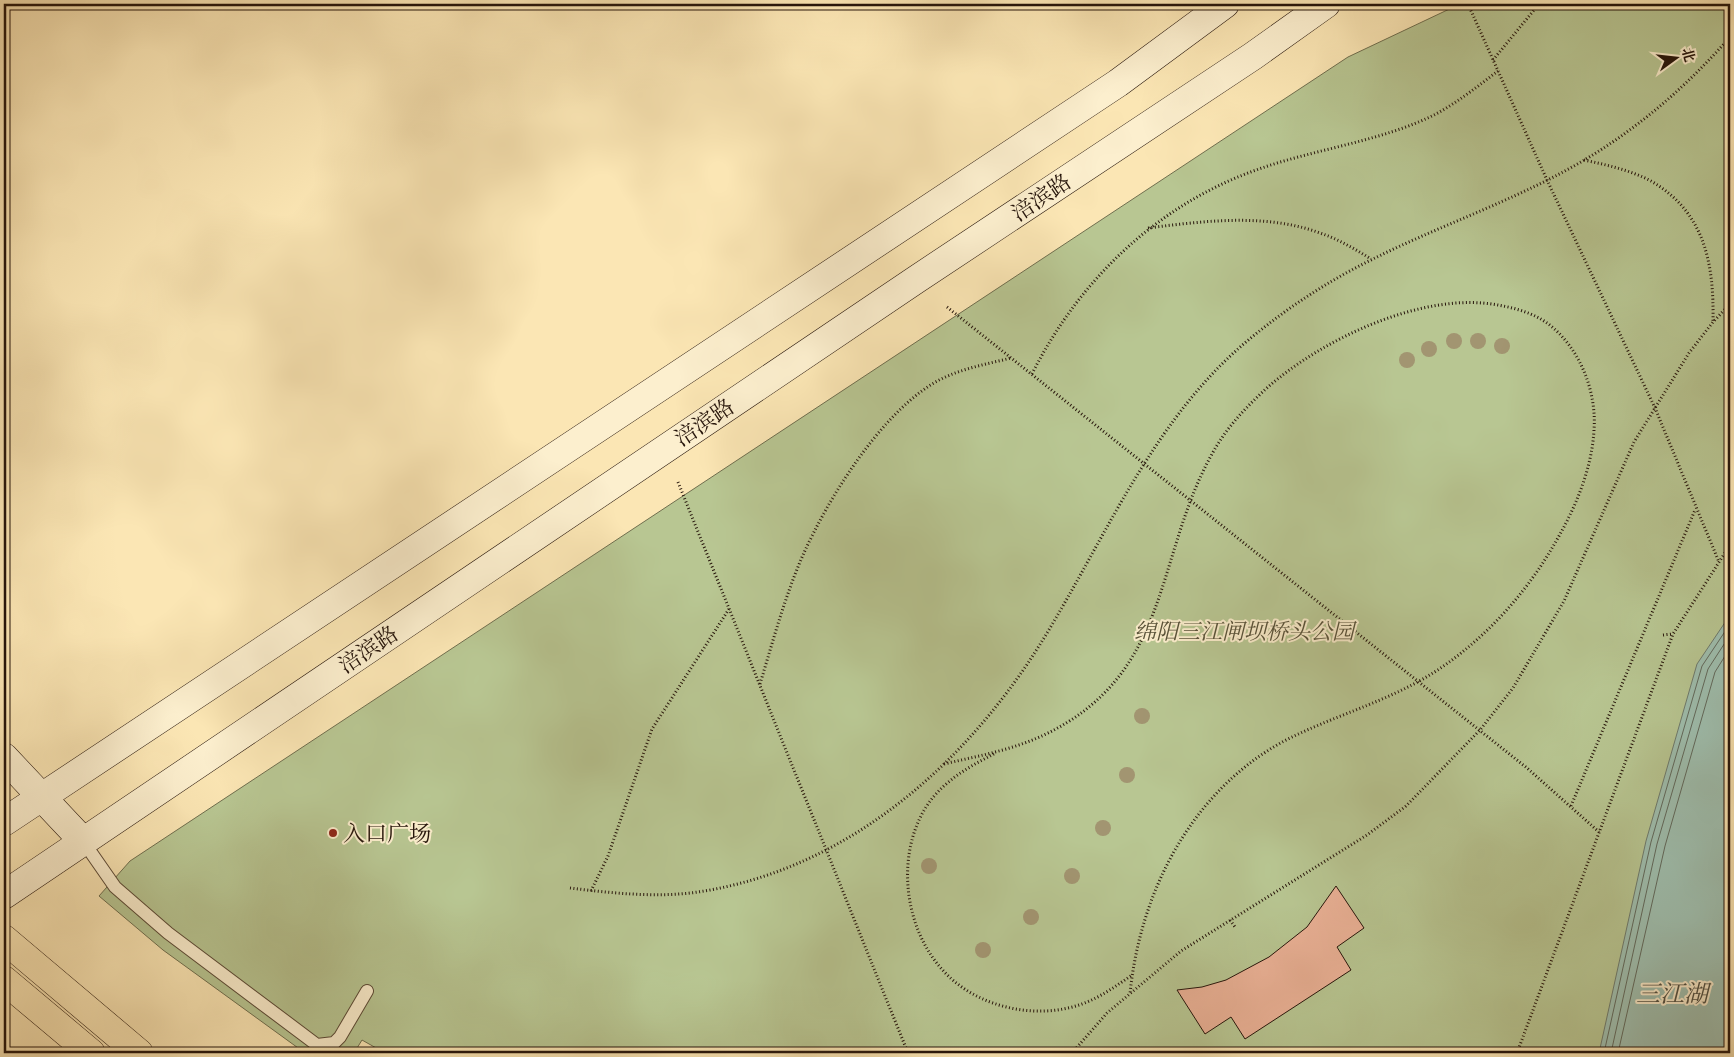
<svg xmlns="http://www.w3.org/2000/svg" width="1734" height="1057" font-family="'EB Garamond','Noto Serif SC',serif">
	<rect width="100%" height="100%" fill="#fbe6b4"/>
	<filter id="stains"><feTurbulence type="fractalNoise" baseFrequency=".004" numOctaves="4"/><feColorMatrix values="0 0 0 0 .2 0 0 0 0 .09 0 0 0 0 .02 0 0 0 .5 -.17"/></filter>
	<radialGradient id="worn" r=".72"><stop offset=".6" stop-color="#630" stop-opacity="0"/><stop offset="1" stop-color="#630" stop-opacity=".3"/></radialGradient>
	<path fill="#b8c692" stroke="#6f6e4e" d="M 1460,4 L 1730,4 L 1730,1053 L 385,1053 L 362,1040 L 354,1053 L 305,1053 L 163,950 L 99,896 L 130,861 L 1348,57 Z"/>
	<path fill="#9fbfaf" stroke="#6f7b6d" d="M 1730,615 L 1730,1053 L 1599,1053 L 1646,841 L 1697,664 Z"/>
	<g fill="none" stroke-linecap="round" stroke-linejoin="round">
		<path stroke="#626a5d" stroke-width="1" d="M 1604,1053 L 1651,842 L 1702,666 L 1730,624
			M 1611,1053 L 1657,844 L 1708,669 L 1730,635
			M 1618,1053 L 1665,846 L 1715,672 L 1730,648"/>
	</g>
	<path fill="#eab196" stroke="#26150b" d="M 1336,886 L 1364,928 L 1337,947 L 1351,970 L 1245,1039 L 1231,1017 L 1205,1034 L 1177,990 L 1202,987 L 1226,980 L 1269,957 L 1307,927 Z"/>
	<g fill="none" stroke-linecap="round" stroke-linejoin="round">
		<defs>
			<path id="service" d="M 83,841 L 115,887 L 168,933 L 317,1045 L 334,1043 L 340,1037 L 367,991"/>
			<path id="secondary" d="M 4,757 L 83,841
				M 4,822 L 1118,83 L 1225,4
				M 4,895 L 917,279 L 1253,56 L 1326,4"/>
			<path id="primary" d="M 4,939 L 139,1053
				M 4,980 L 91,1053"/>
		</defs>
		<use href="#service" stroke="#5b4935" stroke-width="14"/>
		<use href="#secondary" stroke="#26150b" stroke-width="29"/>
		<use href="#primary" stroke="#26150b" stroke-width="29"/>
		<path stroke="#26150b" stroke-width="3" stroke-dasharray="1 2.5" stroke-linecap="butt" d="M 1468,4 L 1547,180 L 1655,408 L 1719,562
			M 1493,60 L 1539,4
			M 1584,160 C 1607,165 1630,170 1651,181 C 1705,212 1714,264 1713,321
			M 1148,228 C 1204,221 1266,213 1320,233 C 1338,239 1355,249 1371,259
			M 947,307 L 1527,768 L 1599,832
			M 1032,374 C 1079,280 1158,204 1259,169 C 1315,149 1383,141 1436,114 C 1458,102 1478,86 1498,71
			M 678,482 L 908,1053
			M 1663,635 L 1672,634
			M 760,684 C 773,641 785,596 803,555 C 828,499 877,420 929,386 C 953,370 983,365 1011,358
			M 994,754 C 968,767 942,782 926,807 C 896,855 904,925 940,967 C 973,1007 1035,1021 1082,1004 C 1101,997 1116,986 1132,975
			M 944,764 C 978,756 1012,750 1044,735 C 1172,674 1154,558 1212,454 C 1226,428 1246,407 1268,387 C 1323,339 1423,291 1498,305 C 1515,308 1533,313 1547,323 C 1579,346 1597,391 1594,430 C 1592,467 1577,504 1559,536 C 1531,587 1492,632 1445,665 C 1397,699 1340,713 1288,739 C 1193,788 1140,891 1130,994
			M 1571,806 L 1695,510
			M 570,888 C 611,893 657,898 698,892 C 852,869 974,757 1050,628 C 1111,526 1158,413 1252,337 C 1290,306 1330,280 1373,259 C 1443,224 1519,199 1586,159 C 1641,126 1688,85 1730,37
			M 591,891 L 608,856 L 652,729 L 729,609
			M 1230,920 L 1235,927
			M 1072,1053 L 1107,1013 L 1181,951 L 1367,835 L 1406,806 L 1480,730 L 1513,688 L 1564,601 L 1634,442 L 1689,353 L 1713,322 L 1730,304
			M 1517,1053 L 1673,634 L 1730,545"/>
		<use href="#service" stroke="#fcefce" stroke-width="12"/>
		<use href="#secondary" stroke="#fcefce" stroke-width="28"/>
		<use href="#primary" stroke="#fbe6b4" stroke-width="28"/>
	</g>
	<g fill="#a29571">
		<circle cx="1454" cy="341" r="8"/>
		<circle cx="1478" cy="341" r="8"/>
		<circle cx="1502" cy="346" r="8"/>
		<circle cx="1429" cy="349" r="8"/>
		<circle cx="1407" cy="360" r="8"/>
		<circle cx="1142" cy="716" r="8"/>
		<circle cx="1127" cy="775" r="8"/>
		<circle cx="1103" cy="828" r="8"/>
		<circle cx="929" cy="866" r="8"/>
		<circle cx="1072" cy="876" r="8"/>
		<circle cx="1031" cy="917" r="8"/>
		<circle cx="983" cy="950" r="8"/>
	</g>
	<circle fill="#8f2418" stroke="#fcefce" stroke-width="2" cx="333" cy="833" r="5"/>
	<g text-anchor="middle" stroke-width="4" stroke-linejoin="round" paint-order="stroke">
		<g font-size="22" fill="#26150b" stroke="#fcefce">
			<text transform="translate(1041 197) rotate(-34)" y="8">涪滨路</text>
			<text transform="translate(704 422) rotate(-34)" y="8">涪滨路</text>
			<text transform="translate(368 649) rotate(-34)" y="8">涪滨路</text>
		</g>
		<g font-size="22" font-style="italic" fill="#59533a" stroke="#fcefce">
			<text x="1244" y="639">绵阳三江闸坝桥头公园</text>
		</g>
		<g font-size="22" fill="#26150b" stroke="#fcefce" text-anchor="start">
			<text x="343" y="841">入口广场</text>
		</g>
		<g font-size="24" font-style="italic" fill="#505044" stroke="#fcefce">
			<text x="1672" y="1002">三江湖</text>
		</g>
	</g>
	<rect width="1734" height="1057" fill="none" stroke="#fbe6b4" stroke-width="20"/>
	<rect x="5" y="5" width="1724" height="1047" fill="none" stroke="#26150b" stroke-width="2.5"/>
	<rect x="10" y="10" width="1714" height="1037" fill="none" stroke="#26150b"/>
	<g transform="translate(1676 58) rotate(75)" stroke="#fcefce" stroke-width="4" paint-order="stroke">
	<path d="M0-4L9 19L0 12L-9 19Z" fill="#26150b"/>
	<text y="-8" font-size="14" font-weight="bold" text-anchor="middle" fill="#26150b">北</text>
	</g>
	<rect width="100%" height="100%" filter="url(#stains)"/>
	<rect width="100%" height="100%" fill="url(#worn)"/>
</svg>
